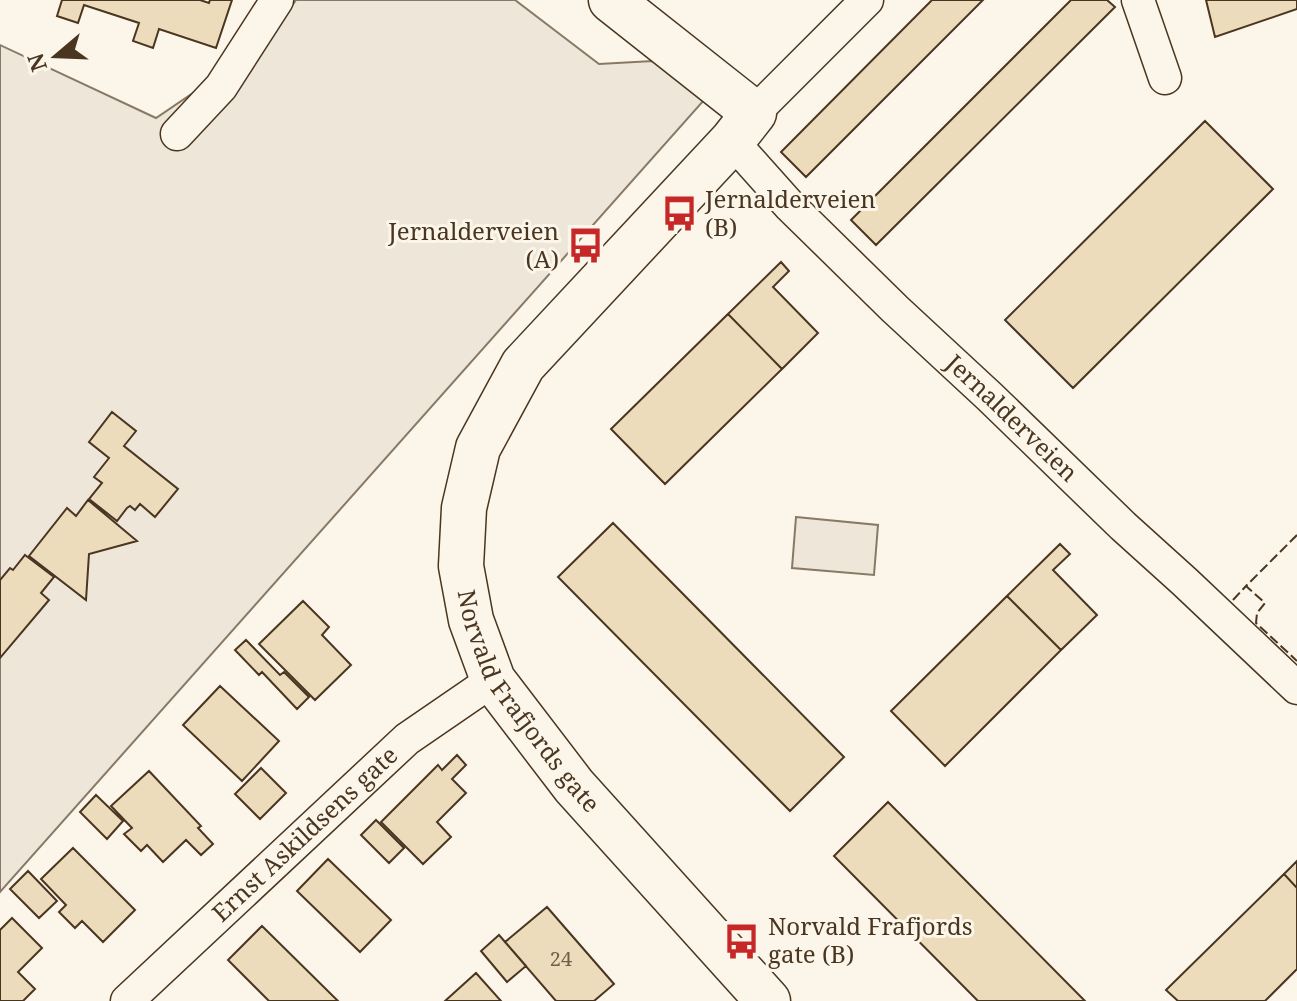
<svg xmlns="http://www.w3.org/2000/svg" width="1297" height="1001" font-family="'Noto Serif',serif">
	<rect width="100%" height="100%" fill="#fbf6e9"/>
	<path fill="#ede6d9" stroke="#887966" stroke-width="2" d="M 296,0 L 515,0 L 599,64 L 653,61 L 705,99 L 0,892 L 0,45 L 156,118 L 265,44 Z
		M 796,517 L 878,525 L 874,575 L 792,568 Z"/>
	<path fill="#ecdcbc" stroke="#4a3520" stroke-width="2" d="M 62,0 L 200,0 L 209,3 L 210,0 L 232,0 L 216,48 L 159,29 L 153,48 L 133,41 L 139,23 L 84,5 L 78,23 L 57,16 Z
		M 932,0 L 983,0 L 806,177 L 781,152 Z
		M 1071,0 L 1107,0 L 1115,7 L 876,245 L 851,220 Z
		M 1206,0 L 1297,0 L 1297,9 L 1215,37 Z
		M 1205,121 L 1273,189 L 1073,388 L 1005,320 Z
		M 781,262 L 789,271 L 773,287 L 818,333 L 782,369 L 728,314 Z
		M 728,314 L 782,369 L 665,484 L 611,429 Z
		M 112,412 L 136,431 L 124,446 L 178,489 L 155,517 L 140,504 L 135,510 L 130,506 L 127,508 L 117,521 L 89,499 L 102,483 L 94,477 L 109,458 L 89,442 Z
		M 88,500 L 137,541 L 89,554 L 86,600 L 29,556 L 67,508 L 76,516 Z
		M 613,523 L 844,757 L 790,811 L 558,577 Z
		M 1060,544 L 1070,554 L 1053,570 L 1097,615 L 1061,650 L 1007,596 Z
		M 25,555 L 54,577 L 41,593 L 49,600 L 0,658 L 0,580 L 10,568 L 13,570 Z
		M 1007,596 L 1061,650 L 945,766 L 891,711 Z
		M 303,601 L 329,627 L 322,635 L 351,665 L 315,700 L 259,644 Z
		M 246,640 L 280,675 L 284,672 L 309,697 L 297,709 L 262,672 L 259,675 L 235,650 Z
		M 220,686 L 279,741 L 242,781 L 183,725 Z
		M 457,755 L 466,765 L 452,779 L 466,793 L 437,822 L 451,837 L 423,864 L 381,822 L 438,765 L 442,770 Z
		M 261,768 L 286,793 L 260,819 L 235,794 Z
		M 149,771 L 201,826 L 198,828 L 213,844 L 201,855 L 186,840 L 163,862 L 147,845 L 141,851 L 124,834 L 132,828 L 111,806 Z
		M 96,795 L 123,821 L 107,839 L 80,812 Z
		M 888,802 L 1085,1001 L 978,1001 L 834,856 Z
		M 376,820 L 404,848 L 389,863 L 361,835 Z
		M 73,848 L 135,910 L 103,942 L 82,921 L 75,928 L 59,912 L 66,905 L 41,879 Z
		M 328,859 L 391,920 L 360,952 L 297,891 Z
		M 1297,861 L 1297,888 L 1284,874 Z
		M 28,871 L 57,901 L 39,918 L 10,889 Z
		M 1284,874 L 1297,888 L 1297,969 L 1265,1001 L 1178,1001 L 1166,990 Z
		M 547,907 L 614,984 L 594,1001 L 556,1001 L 505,942 Z
		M 12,918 L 42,948 L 18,972 L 35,989 L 23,1001 L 0,1001 L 0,930 Z
		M 262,926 L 338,1001 L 269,1001 L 228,960 Z
		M 499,935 L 526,966 L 507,982 L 481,951 Z
		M 476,973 L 501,1001 L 445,1001 Z"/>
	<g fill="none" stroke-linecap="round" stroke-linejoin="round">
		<defs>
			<g id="street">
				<path d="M 1138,0 L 1165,78"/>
				<path d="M 754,113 L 867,0"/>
				<path d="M 177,134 L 221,87 L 277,0"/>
				<path id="s1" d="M 732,141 L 790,206 L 895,309 L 990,397 L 1123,526 L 1185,582 L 1297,688"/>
				<path id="s2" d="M 127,1001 L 407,739 L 493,680"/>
			</g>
			<g id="secondary">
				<path id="s3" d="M 611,0 L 754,113 L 732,141 L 523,365 L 478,448 L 464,508 L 461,566 L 471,620 L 493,680 L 574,786 L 768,1001"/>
			</g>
		</defs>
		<use href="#street" stroke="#4a3520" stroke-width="35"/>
		<use href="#secondary" stroke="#4a3520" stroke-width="47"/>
		<use href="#street" stroke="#fbf6e9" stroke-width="32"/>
		<use href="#secondary" stroke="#fbf6e9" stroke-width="44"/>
		<path stroke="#4a3520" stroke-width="2" stroke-dasharray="10 4" stroke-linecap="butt" d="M 1297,535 L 1246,586 L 1265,603 L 1257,613 L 1256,623 L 1297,661
			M 1233,600 L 1246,586"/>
	</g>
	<defs>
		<symbol id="bus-bare" viewBox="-9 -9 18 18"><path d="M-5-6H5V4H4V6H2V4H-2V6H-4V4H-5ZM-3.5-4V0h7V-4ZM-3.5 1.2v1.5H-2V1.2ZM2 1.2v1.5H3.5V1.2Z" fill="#c62828" stroke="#fbf6e9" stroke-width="2.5" paint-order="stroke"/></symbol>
	</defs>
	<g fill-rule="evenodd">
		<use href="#bus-bare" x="654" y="188" width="51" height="51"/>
		<use href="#bus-bare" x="560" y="220" width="51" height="51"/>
		<use href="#bus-bare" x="716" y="916" width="51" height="51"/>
	</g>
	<g text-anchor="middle" stroke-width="6" stroke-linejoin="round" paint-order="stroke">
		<g font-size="20" fill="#725f47">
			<text x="561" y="966">24</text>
		</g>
		<g font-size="24" fill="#4a3520" stroke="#fbf6e9" text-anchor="start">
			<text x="705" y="208">Jernalderveien<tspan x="705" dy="28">(B)</tspan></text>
			<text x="559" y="240" text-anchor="end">Jernalderveien<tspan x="559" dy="28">(A)</tspan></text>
			<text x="768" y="935">Norvald Frafjords<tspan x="768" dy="28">gate (B)</tspan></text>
		</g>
		<g font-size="24" fill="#4a3520" stroke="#fbf6e9">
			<text dy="8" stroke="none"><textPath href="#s1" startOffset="394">Jernalderveien</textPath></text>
			<text dy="8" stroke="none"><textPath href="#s3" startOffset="892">Norvald Frafjords gate</textPath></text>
			<text dy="8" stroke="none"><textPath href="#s2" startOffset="244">Ernst Askildsens gate</textPath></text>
		</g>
	</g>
	<g transform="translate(56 56) rotate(251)" stroke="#fbf6e9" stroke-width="6" paint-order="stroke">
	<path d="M0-6L14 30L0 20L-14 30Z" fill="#4a3520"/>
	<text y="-12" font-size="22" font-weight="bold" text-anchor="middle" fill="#4a3520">N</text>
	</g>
</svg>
